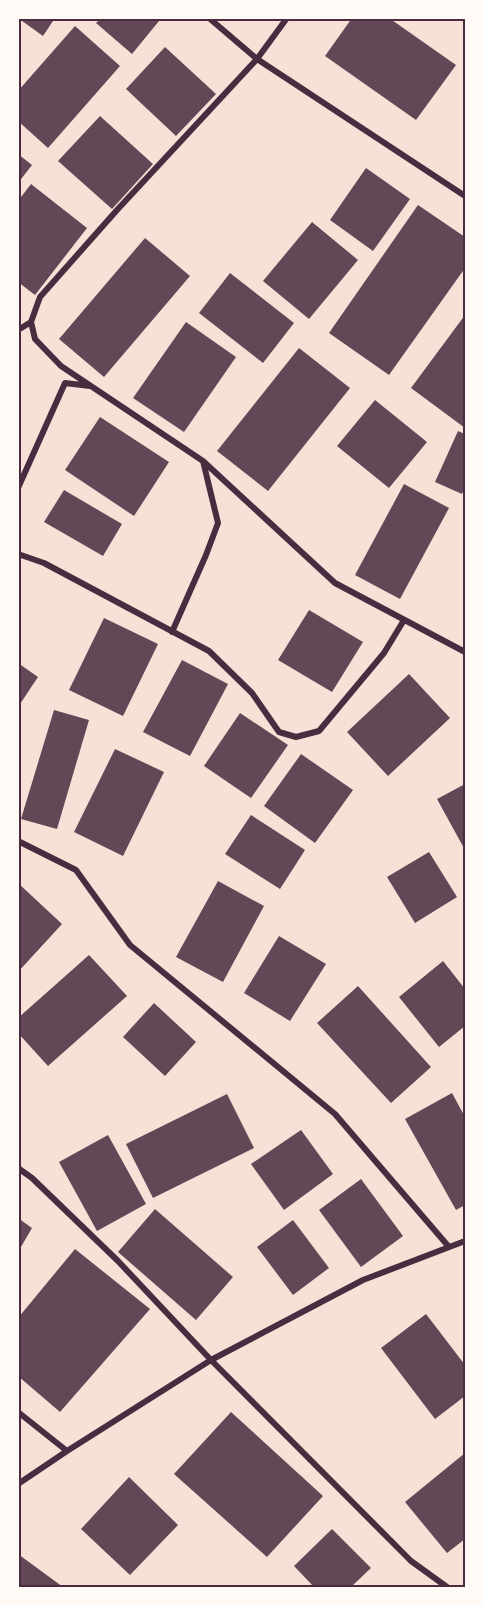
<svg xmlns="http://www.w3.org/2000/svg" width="483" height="1605" font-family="Barlow,sans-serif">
	<rect width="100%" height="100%" fill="#f7e1d7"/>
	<path fill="#644757" d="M 18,18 L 55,18 L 43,36 Z
		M 101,18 L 155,18 L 159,21 L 132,54 L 96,23 Z
		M 352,18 L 389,18 L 456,65 L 416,120 L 325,56 Z
		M 75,26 L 120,66 L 48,148 L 18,121 L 18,91 Z
		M 165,47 L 216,94 L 176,136 L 126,89 Z
		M 100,116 L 153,164 L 112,209 L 58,161 Z
		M 18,154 L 32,165 L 18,183 Z
		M 366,168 L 410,199 L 373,251 L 330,220 Z
		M 31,184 L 87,228 L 35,295 L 18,282 L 18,201 Z
		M 418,205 L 465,237 L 465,268 L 389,375 L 329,333 Z
		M 312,222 L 358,260 L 309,319 L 263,281 Z
		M 145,238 L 190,276 L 104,377 L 59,339 Z
		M 230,273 L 294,323 L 263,363 L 199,313 Z
		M 465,315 L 465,428 L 411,388 Z
		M 186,322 L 236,357 L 184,432 L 133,398 Z
		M 299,348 L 350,388 L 268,491 L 217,451 Z
		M 375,400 L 427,442 L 389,488 L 337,446 Z
		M 100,417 L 169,462 L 134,516 L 65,470 Z
		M 458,431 L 465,434 L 465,487 L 462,494 L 435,482 Z
		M 404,484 L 449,508 L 400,599 L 355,575 Z
		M 64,490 L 122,524 L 103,556 L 44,522 Z
		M 309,610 L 363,642 L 332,692 L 278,660 Z
		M 104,618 L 158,644 L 123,716 L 69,690 Z
		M 182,660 L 228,684 L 190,756 L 143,732 Z
		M 18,663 L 38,677 L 18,707 Z
		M 409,674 L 450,718 L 388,776 L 347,732 Z
		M 54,710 L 89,720 L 57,829 L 21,819 Z
		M 240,713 L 288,745 L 251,798 L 204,766 Z
		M 115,749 L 164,772 L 123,856 L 74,832 Z
		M 301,754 L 353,790 L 315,843 L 264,806 Z
		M 465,784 L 465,850 L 437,799 Z
		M 251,815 L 305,850 L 280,889 L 225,854 Z
		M 429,852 L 457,897 L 415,923 L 387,877 Z
		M 218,881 L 264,906 L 223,982 L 176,957 Z
		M 18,883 L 62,924 L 18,972 Z
		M 279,936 L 326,964 L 290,1021 L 244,993 Z
		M 89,955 L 127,996 L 48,1066 L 18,1033 L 18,1018 Z
		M 443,961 L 465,989 L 465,1026 L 439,1047 L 399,997 Z
		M 358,986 L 431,1067 L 391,1103 L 317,1023 Z
		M 154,1003 L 196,1042 L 165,1076 L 123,1037 Z
		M 452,1093 L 465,1117 L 465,1205 L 456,1210 L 405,1119 Z
		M 227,1094 L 254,1148 L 153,1198 L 126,1144 Z
		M 301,1130 L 333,1174 L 284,1210 L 251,1164 Z
		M 108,1135 L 146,1204 L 97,1231 L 59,1162 Z
		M 361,1179 L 403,1236 L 361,1267 L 319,1210 Z
		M 155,1209 L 233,1277 L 196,1320 L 118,1252 Z
		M 18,1218 L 32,1228 L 18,1252 Z
		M 293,1220 L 329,1268 L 293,1295 L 257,1247 Z
		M 75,1249 L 150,1309 L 60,1412 L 18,1376 L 18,1318 Z
		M 426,1314 L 465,1365 L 465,1396 L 435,1419 L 381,1348 Z
		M 231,1412 L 323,1496 L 267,1557 L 174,1474 Z
		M 465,1453 L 465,1539 L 447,1553 L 405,1502 Z
		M 129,1477 L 178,1525 L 130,1575 L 81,1529 Z
		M 332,1529 L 371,1568 L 351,1587 L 314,1587 L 294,1566 Z
		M 18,1554 L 63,1587 L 18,1587 Z"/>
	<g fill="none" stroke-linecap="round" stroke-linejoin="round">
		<path stroke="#4a2c40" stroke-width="6" d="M 209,18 L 257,59 L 465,196
			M 287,18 L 257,59 L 117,210 L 40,297 L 31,322 L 35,339 L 61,366 L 203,461 L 335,583 L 465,652
			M 18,330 L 31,322
			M 18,488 L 65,383 L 90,386
			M 18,554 L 44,563 L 209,651 L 252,693 L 279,732 L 296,737 L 319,731 L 384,653 L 404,620
			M 172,632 L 206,555 L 218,523 L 203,461
			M 18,841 L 76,870 L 130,945 L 335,1114 L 449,1247
			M 18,1168 L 32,1178 L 118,1261 L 211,1360 L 411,1561 L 447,1587
			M 18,1412 L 67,1451
			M 18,1484 L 67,1451 L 211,1360 L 363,1280 L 465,1241"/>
	</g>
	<rect width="483" height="1605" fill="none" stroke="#fffaf5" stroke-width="39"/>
	<rect x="20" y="20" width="444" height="1566" fill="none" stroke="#4a2c40" stroke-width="2"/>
</svg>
